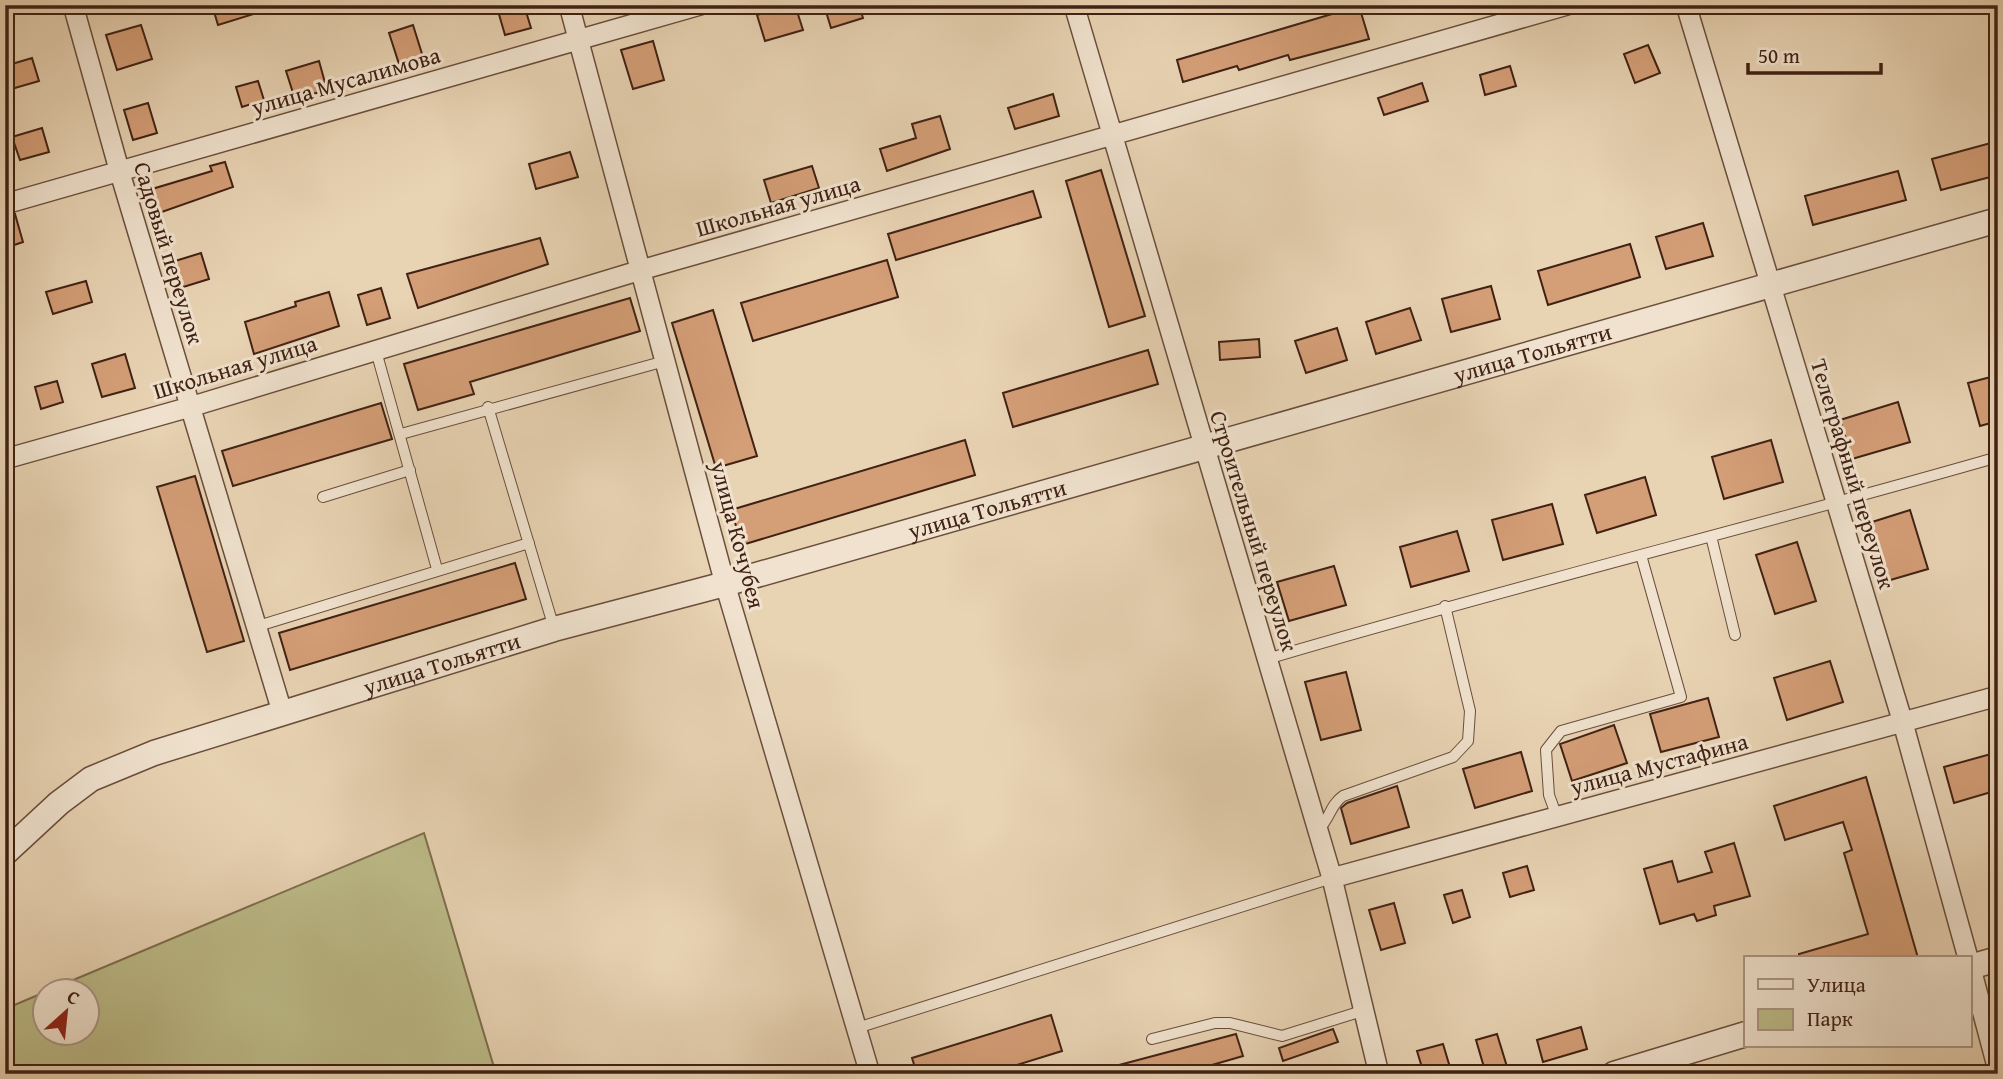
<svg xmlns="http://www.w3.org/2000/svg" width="2003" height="1079" font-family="'Gentium Book Plus',serif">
	<rect width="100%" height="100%" fill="#e8d3b3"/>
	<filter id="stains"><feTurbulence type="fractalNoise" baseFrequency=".00286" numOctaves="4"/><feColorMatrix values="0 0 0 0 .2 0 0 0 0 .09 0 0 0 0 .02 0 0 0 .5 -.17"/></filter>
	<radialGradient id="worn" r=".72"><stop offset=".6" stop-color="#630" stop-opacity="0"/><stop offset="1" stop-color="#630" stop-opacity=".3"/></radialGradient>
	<path fill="#bcbb88" stroke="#7e6e4e" stroke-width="2" d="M 424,833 L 496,1074 L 5,1074 L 5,1009 L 45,992 L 46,1034 L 88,1034 L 88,992 L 47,991 Z"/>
	<path fill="#d49e77" stroke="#402114" stroke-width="2" d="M 212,5 L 270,5 L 270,9 L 218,25 Z
		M 517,5 L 524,5 L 531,28 L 505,35 L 498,11 Z
		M 789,5 L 795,5 L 803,30 L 765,41 L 757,15 Z
		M 824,5 L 859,5 L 863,18 L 831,28 Z
		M 1359,6 L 1369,39 L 1290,60 L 1288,55 L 1239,70 L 1237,66 L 1183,82 L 1177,60 Z
		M 141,25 L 152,59 L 117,70 L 106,35 Z
		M 413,25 L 423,57 L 399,64 L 389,33 Z
		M 653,41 L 664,80 L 633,89 L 621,50 Z
		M 1648,45 L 1660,73 L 1635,83 L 1624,54 Z
		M 32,58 L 39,81 L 8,90 L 5,66 Z
		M 319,61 L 327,90 L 295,99 L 286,71 Z
		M 1510,66 L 1516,86 L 1485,95 L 1480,75 Z
		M 258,81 L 264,100 L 242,107 L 236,87 Z
		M 1422,83 L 1428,101 L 1384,115 L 1378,98 Z
		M 1053,94 L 1059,116 L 1015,129 L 1008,108 Z
		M 148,103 L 157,133 L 133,140 L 124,110 Z
		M 940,116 L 950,149 L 887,171 L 880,149 L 916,138 L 912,124 Z
		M 42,128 L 49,152 L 20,160 L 12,137 Z
		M 1998,141 L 1998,175 L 1941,190 L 1932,159 Z
		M 570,152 L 578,177 L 536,189 L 529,164 Z
		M 225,162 L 233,187 L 159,213 L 152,189 L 212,171 L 210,166 Z
		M 812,166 L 819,188 L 771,203 L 764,180 Z
		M 1101,170 L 1145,316 L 1109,327 L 1066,181 Z
		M 1898,171 L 1906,200 L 1813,225 L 1805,196 Z
		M 1033,191 L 1041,217 L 896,260 L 888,234 Z
		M 15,214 L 23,242 L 5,248 L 5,216 Z
		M 1703,223 L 1713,256 L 1666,269 L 1656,237 Z
		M 540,238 L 548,264 L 418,308 L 407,274 Z
		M 1630,244 L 1640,277 L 1548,305 L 1538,271 Z
		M 201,253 L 209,279 L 180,288 L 172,262 Z
		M 887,260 L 898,297 L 753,341 L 741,303 Z
		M 86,281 L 92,302 L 53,314 L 46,292 Z
		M 1491,286 L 1500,319 L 1451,332 L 1442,299 Z
		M 381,288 L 390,318 L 367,325 L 358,295 Z
		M 329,292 L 339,326 L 254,354 L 245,322 L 296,306 L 295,302 Z
		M 630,298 L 640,331 L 470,382 L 474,394 L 418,410 L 404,364 Z
		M 1410,308 L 1421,340 L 1376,354 L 1366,322 Z
		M 713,310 L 757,456 L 716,468 L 672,323 Z
		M 1337,328 L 1347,360 L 1306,373 L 1295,341 Z
		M 1259,339 L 1260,357 L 1220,360 L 1219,342 Z
		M 1148,350 L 1158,384 L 1013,427 L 1003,393 Z
		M 125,354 L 135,388 L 102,397 L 92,364 Z
		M 1998,375 L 1998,421 L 1980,426 L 1968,383 Z
		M 57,381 L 63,402 L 41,409 L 35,387 Z
		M 1898,402 L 1910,442 L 1852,459 L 1840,420 Z
		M 381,403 L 392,439 L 233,486 L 222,451 Z
		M 965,440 L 975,475 L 742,545 L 731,510 Z
		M 1771,440 L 1783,482 L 1724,499 L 1712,457 Z
		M 195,476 L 244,641 L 207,652 L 157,487 Z
		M 1645,477 L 1656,515 L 1597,533 L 1585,495 Z
		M 1552,504 L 1563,544 L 1503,560 L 1492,520 Z
		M 1910,510 L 1928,569 L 1887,581 L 1869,523 Z
		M 1457,531 L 1469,571 L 1411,587 L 1400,547 Z
		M 1797,542 L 1816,601 L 1775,614 L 1756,555 Z
		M 515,563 L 526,599 L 290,670 L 279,633 Z
		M 1334,566 L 1346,605 L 1289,621 L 1277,582 Z
		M 1830,661 L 1843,702 L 1787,720 L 1774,678 Z
		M 1346,672 L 1361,730 L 1321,740 L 1305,682 Z
		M 1708,698 L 1719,737 L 1661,752 L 1650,714 Z
		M 1614,725 L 1627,763 L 1572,781 L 1560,744 Z
		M 1521,752 L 1532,791 L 1475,808 L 1463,769 Z
		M 1998,752 L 1998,790 L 1954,803 L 1944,767 Z
		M 1866,777 L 1918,958 L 1799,958 L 1799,954 L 1868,934 L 1844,853 L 1852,850 L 1843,822 L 1785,840 L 1774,806 Z
		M 1397,786 L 1409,827 L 1351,844 L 1341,808 L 1347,803 Z
		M 1734,843 L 1750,896 L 1714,906 L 1716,915 L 1697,921 L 1694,914 L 1660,924 L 1644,869 L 1672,861 L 1678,882 L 1712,872 L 1705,852 Z
		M 1527,866 L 1534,890 L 1510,897 L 1503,873 Z
		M 1462,890 L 1470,917 L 1453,923 L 1444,895 Z
		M 1394,903 L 1405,943 L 1381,950 L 1369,910 Z
		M 1051,1015 L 1062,1051 L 988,1074 L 917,1074 L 912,1058 Z
		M 1581,1027 L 1587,1049 L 1543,1062 L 1537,1040 Z
		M 1333,1029 L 1338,1042 L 1283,1061 L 1279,1048 Z
		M 1236,1034 L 1243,1056 L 1181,1074 L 1105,1074 L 1104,1069 Z
		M 1497,1034 L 1508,1070 L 1486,1074 L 1476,1040 Z
		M 1443,1044 L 1452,1074 L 1424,1074 L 1417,1051 Z"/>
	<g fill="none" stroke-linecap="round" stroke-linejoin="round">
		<defs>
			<path id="service" d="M 376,351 L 437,569
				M 488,407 L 554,628
				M 401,434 L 665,361
				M 323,497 L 410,470
				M 1711,536 L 1735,635
				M 255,627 L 529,543
				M 1267,659 C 1509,587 1755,527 1998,457
				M 1557,817 L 1549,795 L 1546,750 L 1561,731 L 1681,697 L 1641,555
				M 1318,830 C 1330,819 1330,805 1343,796 L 1453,757 L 1468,741 L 1470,711 L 1445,606
				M 857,1028 L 1332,878
				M 1152,1039 L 1215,1023 L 1230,1023 L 1282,1036 L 1362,1011"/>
			<path id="minor" d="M 73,5 L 120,173 L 283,715
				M 569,5 L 725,584 L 870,1074
				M 1074,5 L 1332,878 L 1379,1074
				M 1686,5 L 1903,723 L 1968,958
				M 5,204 L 700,5
				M 5,459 L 190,407 L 641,270 L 1567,5
				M 1332,878 L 1998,696
				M 1970,965 L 1998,1070"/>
			<g id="tertiary">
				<path id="s1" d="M 5,853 L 59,803 L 91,779 L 154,753 L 554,629 L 725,584 L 1998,220"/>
				<path d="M 1970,967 L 1998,959"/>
				<path d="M 1614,1074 L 1746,1034"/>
			</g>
		</defs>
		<use href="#service" stroke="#6a4e3c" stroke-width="12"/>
		<use href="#minor" stroke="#6a4e3c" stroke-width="22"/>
		<use href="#tertiary" stroke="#6a4e3c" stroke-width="27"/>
		<use href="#service" stroke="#f0e2ce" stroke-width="10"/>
		<use href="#minor" stroke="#f0e2ce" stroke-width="19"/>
		<use href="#tertiary" stroke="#f0e2ce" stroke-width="24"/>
	</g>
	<g text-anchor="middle" stroke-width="6" stroke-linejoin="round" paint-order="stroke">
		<g font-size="23" fill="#402114" stroke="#f0e2ce">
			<text transform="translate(346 81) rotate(-16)" y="8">улица Мусалимова</text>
			<text transform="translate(778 206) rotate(-16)" y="8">Школьная улица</text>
			<text transform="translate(169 253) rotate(73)" y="8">Садовый переулок</text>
			<text dy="8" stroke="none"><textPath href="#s1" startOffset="1617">улица Тольятти</textPath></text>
			<text transform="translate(235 367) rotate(-17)" y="8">Школьная улица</text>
			<text transform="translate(1853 474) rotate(73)" y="8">Телеграфный переулок</text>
			<text dy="8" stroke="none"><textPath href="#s1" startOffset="1050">улица Тольятти</textPath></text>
			<text transform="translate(1254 531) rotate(73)" y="8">Строительный переулок</text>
			<text transform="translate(738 535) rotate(75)" y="8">улица Кочубея</text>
			<text dy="8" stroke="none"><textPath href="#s1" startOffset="483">улица Тольятти</textPath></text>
			<text transform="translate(1659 764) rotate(-15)" y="8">улица Мустафина</text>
		</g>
	</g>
	<rect width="2003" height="1079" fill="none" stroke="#e8d3b3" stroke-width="28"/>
	<rect x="7" y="7" width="1989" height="1065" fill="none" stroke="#402114" stroke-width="3.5"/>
	<rect x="14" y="14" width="1975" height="1051" fill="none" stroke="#402114" stroke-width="2"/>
	<rect x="1744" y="956" width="228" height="91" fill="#f0e2ce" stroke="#aa9584" stroke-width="2"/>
	<rect x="1758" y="979" width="35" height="10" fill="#f0e2ce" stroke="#aa9584" stroke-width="2"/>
	<text x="1807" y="992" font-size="21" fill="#402114">Улица</text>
	<rect x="1758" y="1009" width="35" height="21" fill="#bcbb88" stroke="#aa9584" stroke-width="2"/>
	<text x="1807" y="1026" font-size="21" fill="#402114">Парк</text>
	<g transform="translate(66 1012) rotate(27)"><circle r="33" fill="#f0e2ce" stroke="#aa9584" stroke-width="2"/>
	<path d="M0-5L12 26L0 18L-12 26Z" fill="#8f2418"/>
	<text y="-10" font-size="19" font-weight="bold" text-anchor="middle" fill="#402114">С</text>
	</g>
	<path d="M1748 63v10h133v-10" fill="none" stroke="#402114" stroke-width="3.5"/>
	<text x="1758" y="63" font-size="21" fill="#402114" stroke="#f0e2ce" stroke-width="5" paint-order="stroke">50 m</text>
	<rect width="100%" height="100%" filter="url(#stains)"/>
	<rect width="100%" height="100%" fill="url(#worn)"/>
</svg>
